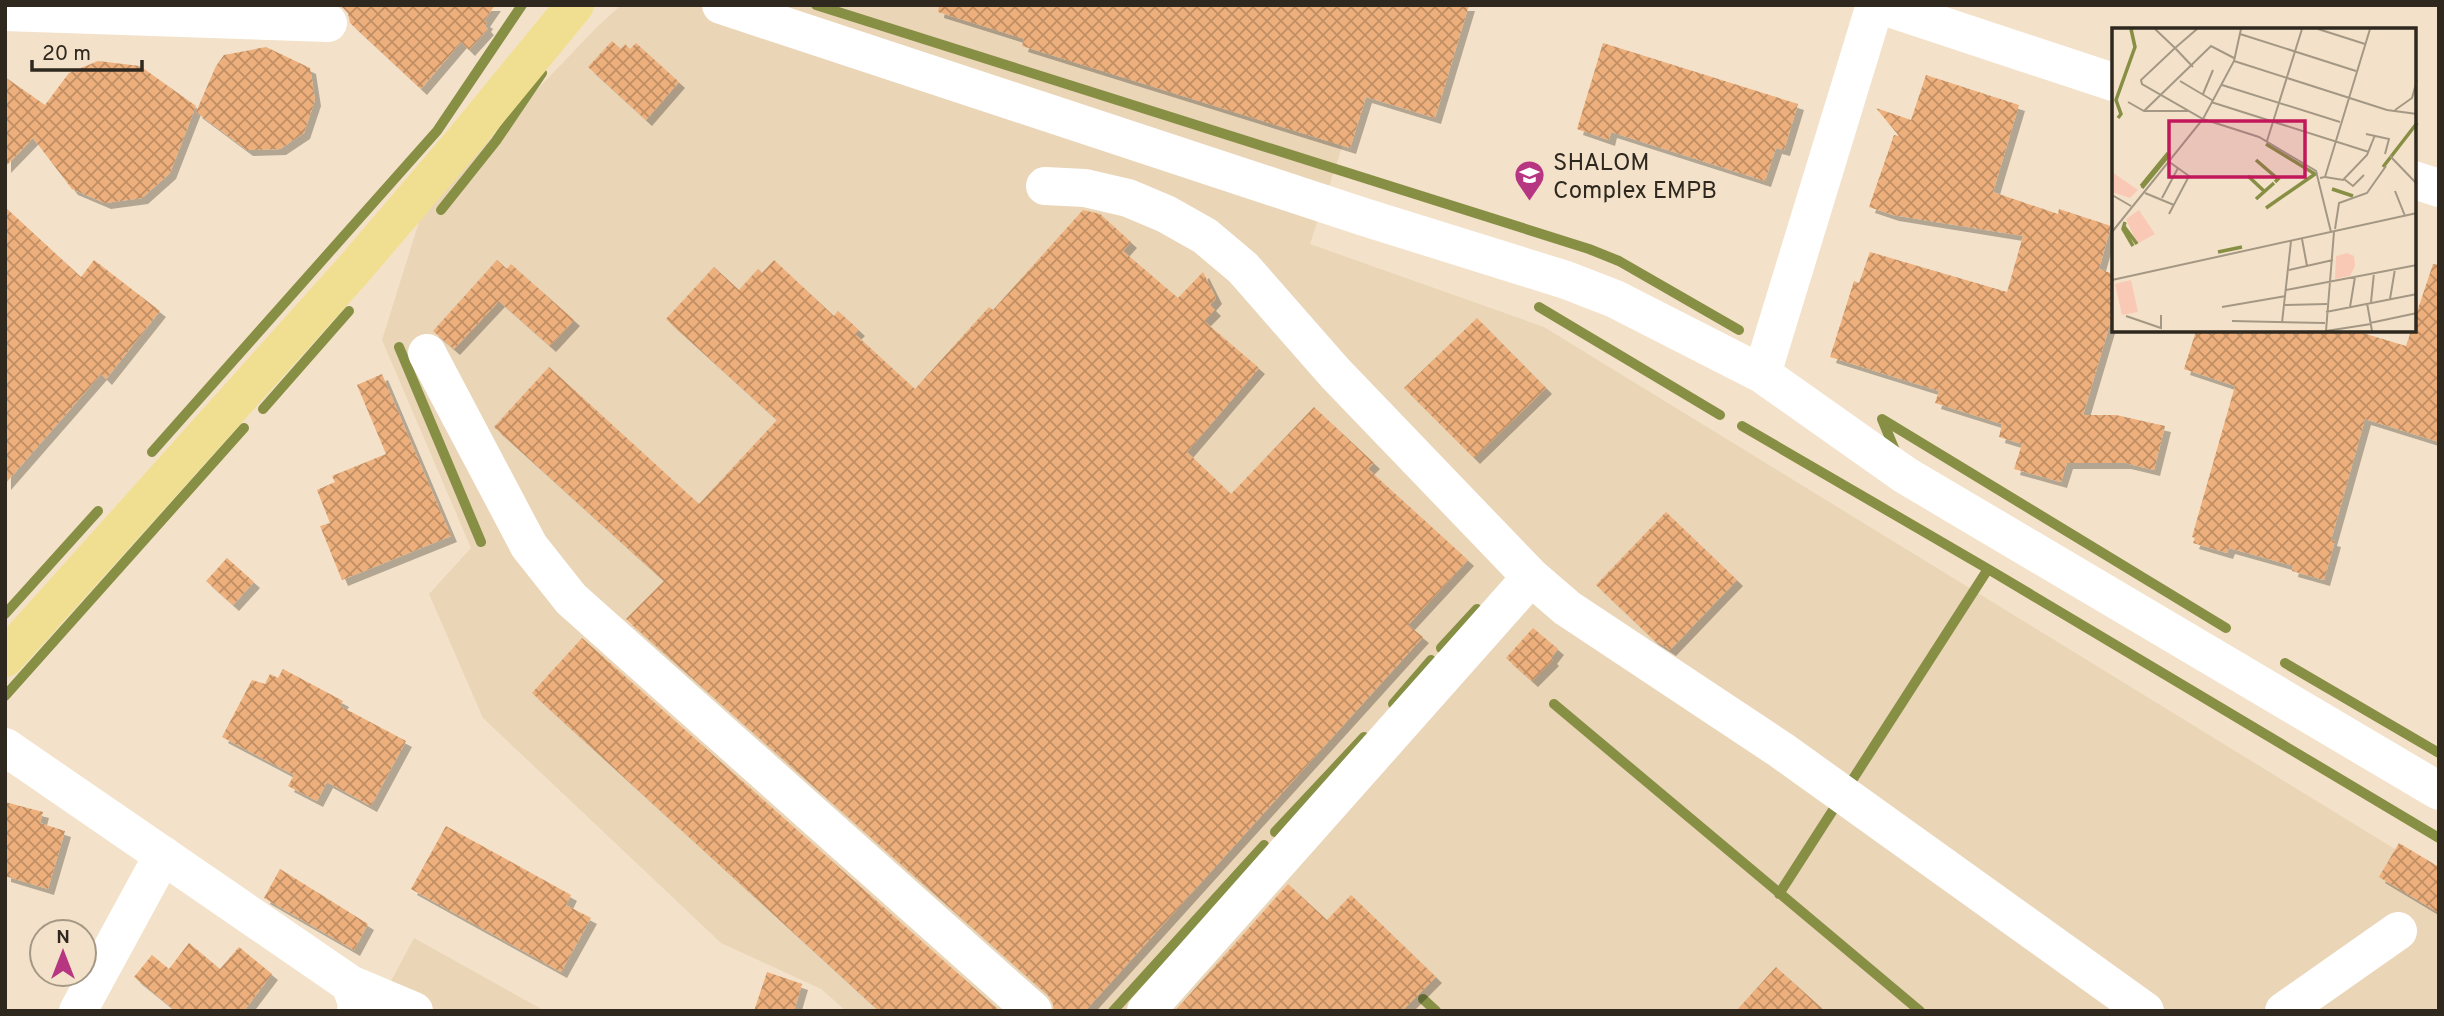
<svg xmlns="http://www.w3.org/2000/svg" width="2444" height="1016" font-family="Overpass,sans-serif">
	<defs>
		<pattern id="building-cross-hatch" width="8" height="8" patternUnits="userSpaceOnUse" patternTransform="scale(1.75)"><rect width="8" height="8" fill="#edaf7b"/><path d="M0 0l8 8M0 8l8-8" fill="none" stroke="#c08e64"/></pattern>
		<filter id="shadow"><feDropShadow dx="6" dy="6" stdDeviation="0" flood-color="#0004"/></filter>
	</defs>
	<rect width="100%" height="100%" fill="#f3e2c9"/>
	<path fill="#ead5b7" d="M 621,5 L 1389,5 L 1310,244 L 1544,327 L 2439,876 L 2439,1011 L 846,1011 L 821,989 L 721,943 L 483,718 L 429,594 L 471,548 L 382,340 L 423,209 L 596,28 Z
		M 414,938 L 545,1011 L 375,1011 Z"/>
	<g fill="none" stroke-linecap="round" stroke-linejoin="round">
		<path stroke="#878f45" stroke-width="10" d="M 816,5 L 1589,249 L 1619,261 L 1739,330
			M 441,210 L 496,141 L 542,73
			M 1539,307 L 1720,415
			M 399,347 L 481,542
			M 263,409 L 349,311
			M 1742,426 L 1988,569 L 2439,838
			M 152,452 L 437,131 L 522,5
			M 1896,453 L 1882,419 L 2226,628
			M 5,614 L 98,511
			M 1441,648 L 1477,609
			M 2285,663 L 2439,753
			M 5,696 L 244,428
			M 1393,704 L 1431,660
			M 1554,704 L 1920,1011
			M 1275,832 L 1364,737
			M 1779,894 L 1988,569
			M 1423,999 L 1436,1011
			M 1113,1011 L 1264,845"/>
	</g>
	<path fill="url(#building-cross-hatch)" filter="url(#shadow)" d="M 340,5 L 495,5 L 484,21 L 487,23 L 485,26 L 488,29 L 469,50 L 461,42 L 421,89 L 350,23 L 348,13 Z
		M 939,5 L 1469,5 L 1435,118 L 1366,97 L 1350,148 L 1022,46 L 1024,39 L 938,12 Z
		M 612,41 L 621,49 L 625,44 L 630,49 L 636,43 L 679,82 L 646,120 L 588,67 Z
		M 1603,43 L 1798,104 L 1784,150 L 1776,148 L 1765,181 L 1611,132 L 1609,140 L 1577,129 Z
		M 266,47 L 310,68 L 315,100 L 304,133 L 280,149 L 247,150 L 196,112 L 216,66 L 224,55 Z
		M 98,61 L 140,66 L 196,106 L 170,173 L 142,198 L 105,203 L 72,189 L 33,138 L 5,167 L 5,77 L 45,105 L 69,73 Z
		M 1926,75 L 2019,105 L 1993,192 L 2058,214 L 2059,209 L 2111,226 L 2099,269 L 2113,274 L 2113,314 L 2083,415 L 2116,415 L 2165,426 L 2154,470 L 2125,463 L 2067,463 L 2061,482 L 2014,469 L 2022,444 L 1999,437 L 2002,424 L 1935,403 L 1939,391 L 1830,357 L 1854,281 L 1859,283 L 1870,252 L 2007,292 L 2023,236 L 1893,215 L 1869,207 L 1894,135 L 1899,136 L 1876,108 L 1911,120 Z
		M 5,207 L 81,277 L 94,260 L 160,311 L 106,379 L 101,374 L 5,484 Z
		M 1083,210 L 1100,214 L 1131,242 L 1123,251 L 1178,298 L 1203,272 L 1216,298 L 1210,305 L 1215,310 L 1204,321 L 1259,368 L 1187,452 L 1231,494 L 1314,407 L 1374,463 L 1368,469 L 1468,560 L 1408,625 L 1423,637 L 1085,1011 L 1054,1011 L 1053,1004 L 1048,995 L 626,619 L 664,581 L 494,427 L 549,367 L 699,504 L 777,420 L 666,319 L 714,267 L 739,290 L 758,269 L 762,273 L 774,260 L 834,316 L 838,311 L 859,330 L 855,334 L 915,389 L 989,307 L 993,310 Z
		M 497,260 L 507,269 L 511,264 L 574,320 L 550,346 L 499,301 L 454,349 L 433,331 Z
		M 2433,264 L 2439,265 L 2439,442 L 2365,419 L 2331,540 L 2335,541 L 2324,580 L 2292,571 L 2293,566 L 2229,548 L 2227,553 L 2193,543 L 2195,538 L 2192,537 L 2235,386 L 2184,369 L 2196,331 L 2356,331 L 2406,346 L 2411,331 L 2414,331 L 2414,321 Z
		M 1477,318 L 1546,388 L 1474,458 L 1404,388 Z
		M 382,374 L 451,536 L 342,580 L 320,526 L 330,523 L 317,490 L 335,482 L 332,476 L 386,454 L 357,385 Z
		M 1666,512 L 1737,580 L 1670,650 L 1653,639 L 1596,585 Z
		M 227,558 L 254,582 L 233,605 L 206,581 Z
		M 1533,628 L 1558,649 L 1551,658 L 1553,660 L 1532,681 L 1506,658 Z
		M 582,638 L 1000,1011 L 879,1011 L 532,693 Z
		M 283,669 L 343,701 L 340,706 L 406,741 L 371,806 L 327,782 L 317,801 L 288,786 L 294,775 L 222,737 L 252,680 L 265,684 L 270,674 L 278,678 Z
		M 5,802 L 43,812 L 40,823 L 65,831 L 48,889 L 5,876 Z
		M 446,826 L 571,895 L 566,905 L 591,918 L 561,972 L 411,889 Z
		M 2399,843 L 2439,867 L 2439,913 L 2379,877 Z
		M 280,869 L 368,924 L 354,950 L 264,898 Z
		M 1288,884 L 1327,920 L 1351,895 L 1436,977 L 1402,1011 L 1175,1011 Z
		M 189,943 L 220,969 L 239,947 L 272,974 L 244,1011 L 176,1011 L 134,977 L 152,955 L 169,969 Z
		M 1776,967 L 1825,1011 L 1736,1011 Z
		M 767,972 L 802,984 L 794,1011 L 754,1011 Z"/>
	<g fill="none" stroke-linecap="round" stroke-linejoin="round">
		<path stroke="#fff" stroke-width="38" d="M 721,5 L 1364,217 L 1566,280 L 1615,299 L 1762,374 L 1905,475 L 2439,791
			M 1880,5 L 2113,82
			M 5,12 L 328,23
			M 2414,180 L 2439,188
			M 1045,186 L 1085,188 L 1128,198 L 1166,214 L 1205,236 L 1243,268 L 1335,373 L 1531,577 L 1567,608 L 1781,750 L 2145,1011
			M 427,353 L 529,546 L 571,599 L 1033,1011
			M 1762,374 L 1875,5
			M 5,747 L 350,984 L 357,1003 L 356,1011
			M 350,984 L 414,1011
			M 78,1011 L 163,855
			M 1146,1011 L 1531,577
			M 2284,1011 L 2398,931"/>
		<path stroke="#f0df91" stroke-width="38" d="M 5,658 L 354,269 L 466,138 L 575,5"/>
	</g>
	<defs>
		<symbol id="school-pin" viewBox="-11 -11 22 30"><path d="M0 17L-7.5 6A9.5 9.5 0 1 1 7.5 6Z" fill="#b63682" stroke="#f3e2c9"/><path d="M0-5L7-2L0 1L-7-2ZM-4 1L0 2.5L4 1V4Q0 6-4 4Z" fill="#fff"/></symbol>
	</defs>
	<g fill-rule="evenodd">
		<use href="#school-pin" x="1512" y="158" width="35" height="47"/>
	</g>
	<g text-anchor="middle" stroke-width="6" stroke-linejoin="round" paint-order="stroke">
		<g font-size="24" fill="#2e281f" stroke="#f3e2c9" text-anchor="start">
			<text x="1553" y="170">SHALOM<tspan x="1553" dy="28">Complex EMPB</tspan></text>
		</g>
	</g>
	<g transform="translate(2112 28)">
		<rect width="304" height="304" fill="#f3e2c9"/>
		<path d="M 27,182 L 43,206 L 25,216 L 14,191 ZM 235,225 L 242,228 L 243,238 L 238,248 L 223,251 L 224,228 ZM 19,252 L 26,284 L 10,287 L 3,256 Z" fill="#fac9b6"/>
		<path d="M 0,144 L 26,162 L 18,170 L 0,164 Z" fill="#fac9b6"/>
		<path fill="none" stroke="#878f45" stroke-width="3.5" d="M 6,90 L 9,86 L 4,72 L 23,19 L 19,1M 144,132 L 166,151 L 163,154M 271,139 L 305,95M 136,148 L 152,163M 29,158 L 56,125M 30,160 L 58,126M 220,161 L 241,168M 144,171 L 162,155M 154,180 L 203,146 L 154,116M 13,194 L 11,201 L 21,218M 11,197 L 25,216M 106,224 L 130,219"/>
		<path fill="none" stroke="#a49885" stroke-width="2" d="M 43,1 L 63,20 L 29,52 L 30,56 L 91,91 L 147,109 L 204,143 L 219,204M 206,1 L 253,16M 128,6 L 244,43M 122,33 L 275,82 L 305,86M 81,39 L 63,20 L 85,1M 68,53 L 100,72M 110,57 L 228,94M 91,66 L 101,42M 16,74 L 32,83 L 76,83M 99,74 L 257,124M 283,82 L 300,70 L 305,52M 32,83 L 99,18 L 122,30M 254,106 L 277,111 L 273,126M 155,113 L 190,1M 278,128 L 305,156M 56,133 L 77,148 L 57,186M 213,149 L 231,152 L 255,127 L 263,107M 208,150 L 213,149 L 258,1M 232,151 L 241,158 L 252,147M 283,163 L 293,188M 33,165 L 62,177M 0,167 L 19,178M 50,170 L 66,140M 223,201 L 227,175 L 255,165 L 274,138M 0,204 L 91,91 L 122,33 L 129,1M 190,211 L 195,238M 177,242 L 221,232M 0,252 L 305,185M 174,262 L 305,237M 278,271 L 283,241M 259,274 L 262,245M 255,275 L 260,303M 173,277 L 215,276M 110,279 L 174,268M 238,279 L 243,249M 214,284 L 305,266M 14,288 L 49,300 L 49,287M 120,293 L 213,295M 170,295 L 179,213M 258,295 L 305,285M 214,303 L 222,204M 214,303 L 259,296"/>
		<path fill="#c2185b" fill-opacity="0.15" stroke="#c2185b" stroke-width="3.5" d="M 57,93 L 193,93 L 193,149 L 57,149 Z"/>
		<rect width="304" height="304" fill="none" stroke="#2e281f" stroke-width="3.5"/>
	</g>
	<rect width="2444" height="1016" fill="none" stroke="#2e281f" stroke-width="14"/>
	<g transform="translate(63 953)"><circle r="33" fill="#f3e2c9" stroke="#a49885" stroke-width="2"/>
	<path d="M0-5L12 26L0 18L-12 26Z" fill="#b63682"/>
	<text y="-10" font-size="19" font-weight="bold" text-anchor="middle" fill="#2e281f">N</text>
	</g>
	<path d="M32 60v10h110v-10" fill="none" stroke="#2e281f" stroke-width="3.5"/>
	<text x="42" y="60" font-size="21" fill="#2e281f" stroke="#f3e2c9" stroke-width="5" paint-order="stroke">20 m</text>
</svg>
